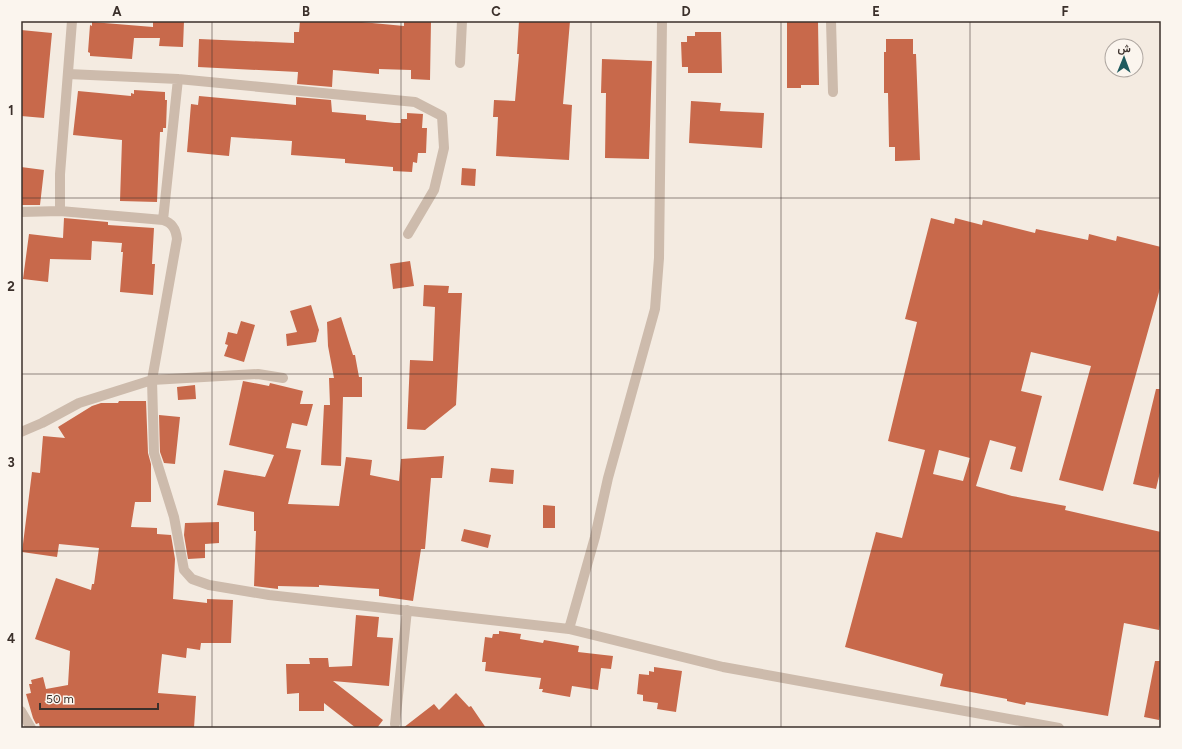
<svg xmlns="http://www.w3.org/2000/svg" width="1182" height="749" font-family="Figtree,Vazirmatn,sans-serif">
	<rect width="100%" height="100%" fill="#f4ebe1"/>
	<path fill="#c8694b" fill-rule="evenodd" d="M 153,21 L 184,21 L 183,47 L 159,46 L 160,38 L 134,38 L 132,59 L 90,56 L 90,53 L 88,52 L 90,25 L 92,26 L 92,22 L 153,27 Z
		M 300,21 L 351,21 L 404,26 L 404,22 L 431,21 L 430,80 L 411,79 L 411,70 L 379,69 L 379,74 L 333,70 L 332,87 L 297,84 L 298,72 L 198,67 L 199,39 L 294,43 L 294,32 L 299,32 Z
		M 519,21 L 570,21 L 563,104 L 572,105 L 569,160 L 496,156 L 498,117 L 493,117 L 494,100 L 515,101 L 519,54 L 517,54 Z
		M 787,21 L 818,21 L 819,85 L 801,85 L 801,88 L 787,88 Z
		M 21,30 L 52,33 L 44,118 L 21,116 Z
		M 695,32 L 721,32 L 722,73 L 688,73 L 688,67 L 682,67 L 681,42 L 687,42 L 687,36 L 695,36 Z
		M 886,39 L 913,39 L 913,54 L 916,54 L 920,160 L 895,161 L 895,147 L 889,147 L 888,93 L 884,93 L 884,52 L 886,52 Z
		M 602,59 L 652,61 L 649,159 L 605,158 L 606,93 L 601,93 Z
		M 134,90 L 165,92 L 165,100 L 167,100 L 166,128 L 163,128 L 163,132 L 160,132 L 157,202 L 120,201 L 122,140 L 73,135 L 78,91 L 131,96 L 131,93 L 134,94 Z
		M 199,96 L 296,105 L 296,97 L 331,100 L 332,112 L 366,115 L 366,120 L 395,123 L 401,123 L 401,119 L 407,119 L 407,113 L 423,114 L 422,128 L 427,128 L 426,153 L 418,153 L 417,163 L 413,162 L 412,172 L 393,171 L 393,167 L 345,163 L 345,159 L 291,155 L 292,141 L 231,137 L 229,156 L 187,152 L 191,104 L 198,105 Z
		M 691,101 L 721,103 L 720,111 L 764,113 L 762,148 L 689,143 Z
		M 21,167 L 44,170 L 40,205 L 21,205 Z
		M 462,168 L 476,169 L 475,186 L 461,185 Z
		M 64,218 L 108,222 L 108,225 L 154,228 L 152,264 L 155,264 L 153,295 L 120,292 L 123,252 L 121,252 L 122,243 L 92,241 L 91,260 L 50,259 L 48,282 L 23,279 L 29,234 L 63,238 Z
		M 931,218 L 954,224 L 955,218 L 982,225 L 983,220 L 1035,233 L 1036,229 L 1088,240 L 1089,234 L 1116,241 L 1117,236 L 1161,247 L 1161,285 L 1103,491 L 1059,480 L 1091,366 L 1031,352 L 1021,391 L 1042,396 L 1022,472 L 1010,469 L 1016,447 L 990,440 L 976,486 L 1012,496 L 1066,506 L 1065,510 L 1161,532 L 1161,619 L 1159,630 L 1124,623 L 1108,716 L 1026,702 L 1025,705 L 1007,701 L 1007,699 L 940,686 L 943,674 L 845,647 L 876,532 L 902,538 L 925,450 L 888,441 L 917,322 L 905,319 ZM 939,450 L 970,458 L 963,481 L 933,474 Z
		M 410,261 L 414,286 L 393,289 L 390,264 Z
		M 424,285 L 449,286 L 448,293 L 462,293 L 456,405 L 425,430 L 407,429 L 410,360 L 433,361 L 435,307 L 423,306 Z
		M 311,305 L 319,330 L 316,342 L 287,346 L 286,334 L 297,332 L 290,311 Z
		M 341,317 L 353,355 L 355,355 L 359,377 L 362,377 L 362,397 L 343,397 L 341,466 L 321,465 L 324,405 L 330,405 L 329,378 L 334,378 L 328,346 L 327,322 Z
		M 241,321 L 255,325 L 244,362 L 224,356 L 228,345 L 225,344 L 228,332 L 237,334 Z
		M 243,381 L 269,386 L 270,383 L 303,391 L 300,404 L 313,404 L 307,426 L 292,423 L 286,448 L 301,450 L 288,504 L 339,506 L 346,457 L 372,460 L 370,475 L 399,481 L 401,459 L 444,456 L 442,478 L 431,478 L 425,549 L 421,549 L 413,601 L 379,596 L 379,589 L 319,585 L 319,587 L 278,586 L 278,589 L 254,586 L 256,531 L 254,531 L 254,512 L 217,505 L 224,470 L 265,477 L 274,455 L 229,445 Z
		M 195,385 L 196,399 L 178,400 L 177,387 Z
		M 1156,389 L 1161,389 L 1161,468 L 1156,489 L 1133,484 Z
		M 119,401 L 146,401 L 148,453 L 151,464 L 151,502 L 135,502 L 131,527 L 157,528 L 157,534 L 171,535 L 175,559 L 173,599 L 207,603 L 207,599 L 233,600 L 231,643 L 201,643 L 200,650 L 187,648 L 186,658 L 162,654 L 158,693 L 196,696 L 194,728 L 40,728 L 39,723 L 36,724 L 33,718 L 26,694 L 31,693 L 29,684 L 32,684 L 31,680 L 43,677 L 46,689 L 68,685 L 70,651 L 35,639 L 56,578 L 91,590 L 92,584 L 94,584 L 99,548 L 59,544 L 57,557 L 22,552 L 32,472 L 40,473 L 43,436 L 65,438 L 58,427 L 92,406 L 101,403 L 118,403 Z
		M 159,415 L 180,417 L 175,464 L 164,463 L 160,452 Z
		M 491,468 L 514,470 L 513,484 L 489,482 Z
		M 543,505 L 555,506 L 555,528 L 543,528 Z
		M 219,522 L 219,543 L 205,544 L 205,558 L 188,559 L 184,535 L 185,523 Z
		M 464,529 L 491,535 L 488,548 L 461,541 Z
		M 356,615 L 379,617 L 377,637 L 393,638 L 389,686 L 333,681 L 383,720 L 377,728 L 356,728 L 324,703 L 324,711 L 299,711 L 299,693 L 287,694 L 286,664 L 310,664 L 309,658 L 328,658 L 329,667 L 352,666 Z
		M 499,631 L 521,634 L 520,639 L 543,643 L 544,640 L 579,646 L 578,652 L 613,656 L 611,669 L 601,668 L 598,690 L 572,686 L 570,697 L 542,692 L 543,689 L 539,689 L 541,678 L 485,671 L 486,662 L 482,662 L 485,637 L 492,638 L 493,634 L 499,634 Z
		M 1155,661 L 1161,661 L 1161,712 L 1159,720 L 1144,717 Z
		M 654,667 L 682,671 L 676,712 L 657,709 L 658,703 L 643,701 L 643,695 L 637,694 L 639,674 L 649,675 L 649,671 L 654,672 Z
		M 456,693 L 469,707 L 471,706 L 486,728 L 403,728 L 434,704 L 439,710 Z"/>
	<g fill="none" stroke-linecap="round" stroke-linejoin="round">
		<path stroke="#cdbbac" stroke-width="10" d="M 72,21 L 60,174 L 60,211 L 163,220 C 173,223 176,230 177,239 L 152,380 L 154,453 L 174,517 L 184,570 L 192,579 L 209,585 L 269,595 L 569,629 L 723,667 L 1059,728
			M 831,21 L 833,92
			M 460,63 L 462,21
			M 68,74 L 178,79 L 415,102 L 442,116 L 444,148 L 434,190 L 408,234
			M 21,212 L 60,211
			M 163,220 L 178,79
			M 21,432 L 42,423 L 79,403 L 152,380 L 258,374 L 283,378
			M 569,629 L 595,537 L 608,478 L 655,309 L 659,258 L 662,21
			M 21,711 L 31,728
			M 395,724 L 407,610"/>
	</g>
	<path fill="none" stroke="#3b302b" stroke-width="1" stroke-opacity="0.55" d="M 212,21 L 212,728M 401,21 L 401,728M 591,21 L 591,728M 781,21 L 781,728M 970,21 L 970,728M 21,198 L 1161,198M 21,374 L 1161,374M 21,551 L 1161,551"/>
	<rect width="1182" height="749" fill="none" stroke="#fbf5ee" stroke-width="44"/>
	<g transform="translate(1124 58) rotate(1)"><circle r="19" fill="#fbf5ee" stroke="#aea6a0"/>
	<path d="M0-3L7 15L0 10L-7 15Z" fill="#1f5a5e"/>
	<text y="-6" font-size="11" font-weight="bold" text-anchor="middle" fill="#3b302b">ش</text>
	</g>
	<path d="M40 703v6h118v-6" fill="none" stroke="#3b302b" stroke-width="2"/>
	<text x="46" y="703" font-size="12" fill="#3b302b" stroke="#fbf5ee" stroke-width="3" paint-order="stroke">50 m</text>
	<rect x="22" y="22" width="1138" height="705" fill="none" stroke="#3b302b" stroke-width="1.5"/>
	<g font-size="13" text-anchor="middle" font-weight="bold" fill="#3b302b">
		<text x="117" y="16">A</text>
		<text x="306" y="16">B</text>
		<text x="496" y="16">C</text>
		<text x="686" y="16">D</text>
		<text x="876" y="16">E</text>
		<text x="1065" y="16">F</text>
		<text x="11" y="115">1</text>
		<text x="11" y="291">2</text>
		<text x="11" y="467">3</text>
		<text x="11" y="643">4</text>
	</g>
</svg>
